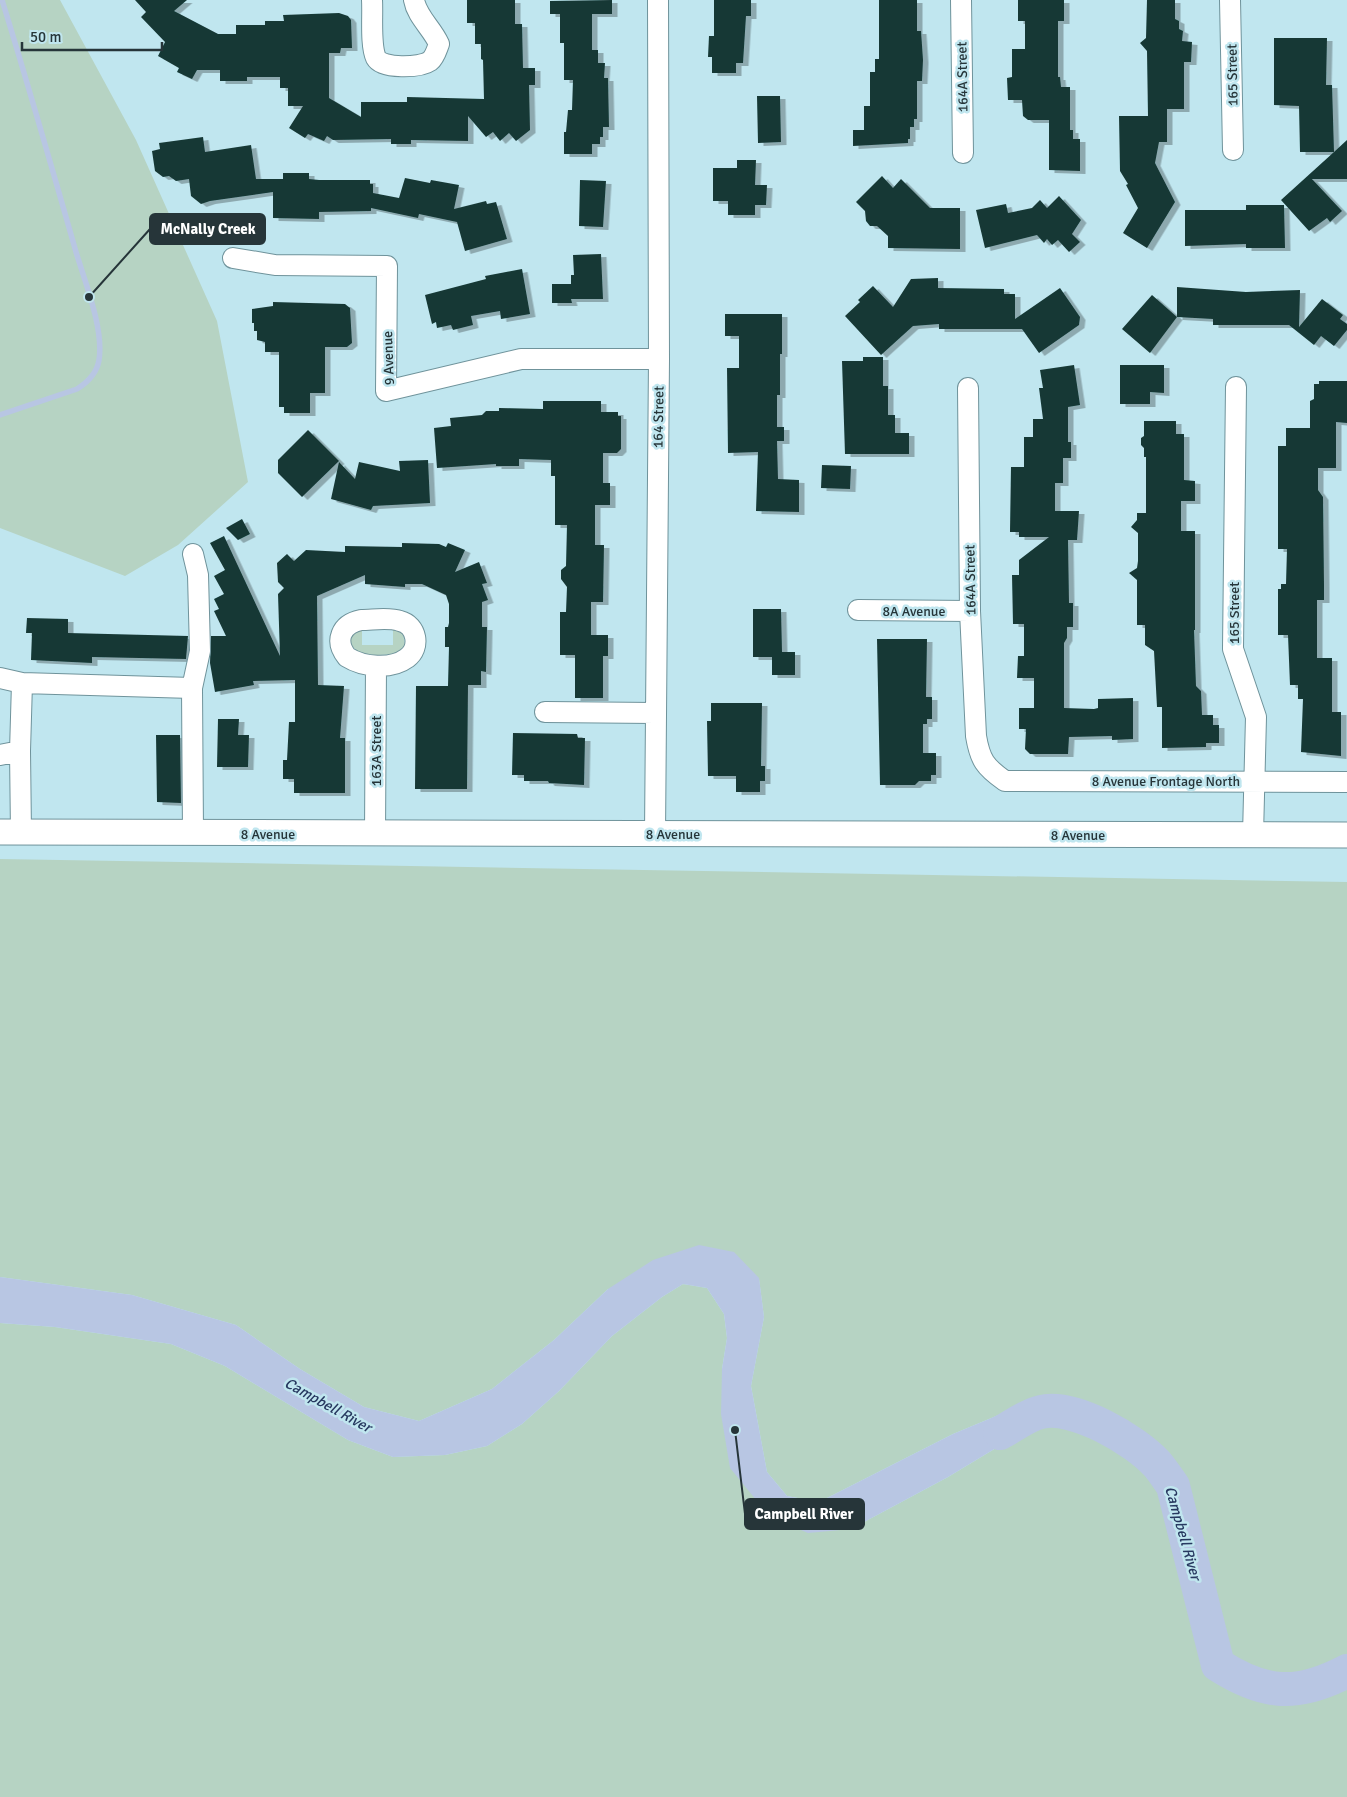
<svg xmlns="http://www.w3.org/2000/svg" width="1347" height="1797" font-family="Signika,sans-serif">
	<defs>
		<filter id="shadow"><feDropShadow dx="5.5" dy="3" stdDeviation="0" flood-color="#0004"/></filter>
	</defs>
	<rect width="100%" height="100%" fill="#c0e6ef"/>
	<path fill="#b6d3c3" d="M 0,0 L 60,0 L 136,140 L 217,321 L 248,482 L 178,545 L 125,576 L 0,528 Z
		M 362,629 L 362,645 L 393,645 L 393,629 L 403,634 L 405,645 L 397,653 C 381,656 347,659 351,635 Z
		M 0,859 L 1347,882 L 1347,1797 L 0,1797 L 0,1323 L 55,1327 L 171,1344 L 225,1366 L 348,1440 L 393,1457 L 445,1455 L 487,1446 L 522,1424 L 559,1391 L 612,1336 L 662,1297 L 683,1284 L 707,1288 L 724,1314 L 727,1338 L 722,1369 L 731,1468 L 851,1529 L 948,1477 L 996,1448 L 1028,1434 L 1040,1412 L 1001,1414 L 953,1434 L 827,1498 L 803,1499 L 787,1496 L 767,1472 L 751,1386 L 764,1317 L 759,1279 L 608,1289 L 554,1340 L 492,1389 L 419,1421 L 364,1407 L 300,1369 L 236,1325 L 132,1295 L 0,1277 Z"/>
	<path fill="#b8c6e3" d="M 699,1245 L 734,1252 L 759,1278 L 764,1317 L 751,1386 L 767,1472 L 787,1496 L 803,1499 L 827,1498 L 953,1434 L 1001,1414 L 1041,1412 L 1028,1434 L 996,1448 L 948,1477 L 851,1529 L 808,1533 L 777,1520 L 757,1501 L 730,1468 L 721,1414 L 722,1369 L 727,1338 L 724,1314 L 707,1288 L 683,1284 L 662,1297 L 612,1336 L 559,1391 L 522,1424 L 487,1446 L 445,1455 L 393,1457 L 348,1440 L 225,1366 L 171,1344 L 55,1327 L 0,1323 L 0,1277 L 132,1295 L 236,1325 L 300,1369 L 364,1407 L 419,1421 L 492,1389 L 554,1340 L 608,1289 L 653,1260 Z"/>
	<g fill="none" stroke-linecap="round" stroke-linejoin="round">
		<path stroke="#b8c6e3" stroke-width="5.5" d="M 0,415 L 77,389 C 88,382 97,373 99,360 C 104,329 85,282 76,252 C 52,168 28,84 2,0"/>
		<path stroke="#b8c6e3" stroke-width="34" d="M 1000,1433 C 1012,1427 1027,1415 1041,1412 C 1074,1404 1135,1440 1157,1464 C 1163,1471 1168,1479 1173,1486 L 1218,1665 C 1265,1695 1297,1697 1347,1671"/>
	</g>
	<path fill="#153835" filter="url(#shadow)" d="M 135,0 L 187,0 L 174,11 L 218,34 L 236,34 L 236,25 L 265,25 L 265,21 L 284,21 L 283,15 L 339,13 L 348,16 L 351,20 L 352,48 L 341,48 L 340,53 L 329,53 L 329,98 L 361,117 L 361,102 L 407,102 L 407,97 L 484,99 L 483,60 L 481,59 L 481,44 L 475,44 L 475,23 L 467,23 L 467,0 L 515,0 L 515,24 L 522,24 L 523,68 L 535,68 L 535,85 L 529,85 L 530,130 L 516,141 L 509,133 L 500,141 L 493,132 L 486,137 L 468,116 L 468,141 L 411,140 L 411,144 L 391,144 L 391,139 L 333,140 L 327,136 L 324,141 L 308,134 L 305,138 L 289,128 L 303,106 L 288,106 L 288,88 L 280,88 L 280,77 L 247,77 L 247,81 L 220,81 L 220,70 L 197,70 L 192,79 L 177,72 L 179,68 L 158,56 L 165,42 L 141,17 L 146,12 Z
		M 612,0 L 612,14 L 592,14 L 592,50 L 598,50 L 598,63 L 605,63 L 604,78 L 608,78 L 609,127 L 603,127 L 603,137 L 600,137 L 600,144 L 592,144 L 592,154 L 564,154 L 564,132 L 566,132 L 568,110 L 572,110 L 573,80 L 564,80 L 564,43 L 560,43 L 560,14 L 550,14 L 550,1 Z
		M 714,0 L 751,0 L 751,16 L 746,16 L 743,63 L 736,63 L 736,73 L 712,73 L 712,57 L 708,57 L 709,36 L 714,36 Z
		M 879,0 L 917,0 L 917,31 L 921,31 L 923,60 L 922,81 L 917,81 L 917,119 L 914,119 L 914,127 L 910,127 L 910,139 L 908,139 L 908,143 L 853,146 L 853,130 L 864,130 L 864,106 L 870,106 L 870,72 L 875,72 L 875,59 L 879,59 Z
		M 1018,0 L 1064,0 L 1064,21 L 1058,21 L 1058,77 L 1060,77 L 1061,87 L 1070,87 L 1070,130 L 1073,130 L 1073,139 L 1080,139 L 1080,171 L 1049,170 L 1049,120 L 1028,120 L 1023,116 L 1022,100 L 1008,100 L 1007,78 L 1012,77 L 1012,49 L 1025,49 L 1025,21 L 1018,21 Z
		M 1147,0 L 1175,0 L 1175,19 L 1179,21 L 1179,29 L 1183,31 L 1182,41 L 1192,42 L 1191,62 L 1184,62 L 1184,109 L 1167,109 L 1167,142 L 1159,142 L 1155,163 L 1175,202 L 1147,248 L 1123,233 L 1138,208 L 1126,185 L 1128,184 L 1120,171 L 1119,116 L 1148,116 L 1147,51 L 1140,43 L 1146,38 Z
		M 1274,38 L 1327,38 L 1326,85 L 1332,85 L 1334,152 L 1347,140 L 1347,179 L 1312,179 L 1342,211 L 1330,222 L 1327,218 L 1309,231 L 1281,200 L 1334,152 L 1300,152 L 1299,106 L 1274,105 Z
		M 757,96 L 780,96 L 781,142 L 758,143 Z
		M 203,137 L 205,152 L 251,145 L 256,179 L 283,179 L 283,173 L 309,173 L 309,179 L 319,180 L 370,180 L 370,184 L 373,184 L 373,193 L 399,198 L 405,178 L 430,183 L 431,180 L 459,185 L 454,209 L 486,201 L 487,204 L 496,202 L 507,239 L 465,251 L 457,222 L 419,214 L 418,218 L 371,208 L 371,211 L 319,212 L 319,219 L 273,218 L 273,192 L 210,201 L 201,204 L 191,196 L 189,179 L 176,181 L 169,176 L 163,177 L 155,171 L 152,151 L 160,149 L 159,143 Z
		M 737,160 L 756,160 L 755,185 L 767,185 L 766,205 L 755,205 L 755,215 L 728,215 L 728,201 L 713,201 L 713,168 L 737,168 Z
		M 882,176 L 893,188 L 901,179 L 930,208 L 960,208 L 960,249 L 888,248 L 888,236 L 877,226 L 870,226 L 866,221 L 865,211 L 856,202 Z
		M 580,180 L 606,181 L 603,227 L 579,226 Z
		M 1059,196 L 1081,220 L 1072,234 L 1080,242 L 1069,252 L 1058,240 L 1052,245 L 1047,239 L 1044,243 L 1037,235 L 985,248 L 976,210 L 1006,204 L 1008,213 L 1032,208 L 1040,200 L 1047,208 Z
		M 1246,205 L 1284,205 L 1285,248 L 1246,248 L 1246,244 L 1185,246 L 1185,210 L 1246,210 Z
		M 601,254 L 603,299 L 571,299 L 572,303 L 552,303 L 552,284 L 571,284 L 571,275 L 574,275 L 573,255 Z
		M 522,269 L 530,314 L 501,319 L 500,311 L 471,316 L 473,325 L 453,330 L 451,325 L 437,328 L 436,322 L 432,324 L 425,295 L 486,279 L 485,276 Z
		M 938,278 L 938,288 L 1004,289 L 1004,294 L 1015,294 L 1015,319 L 1060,288 L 1080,317 L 1079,325 L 1039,353 L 1022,329 L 939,329 L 939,324 L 913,326 L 881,355 L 845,316 L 860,302 L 858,300 L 873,286 L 893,307 L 911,279 Z
		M 1177,287 L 1246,292 L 1300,290 L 1299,327 L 1322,299 L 1343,315 L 1340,319 L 1347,324 L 1347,330 L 1334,346 L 1321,336 L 1314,345 L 1289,325 L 1213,325 L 1213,319 L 1177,317 L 1150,353 L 1122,329 L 1152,295 L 1177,317 Z
		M 273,302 L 345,304 L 350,308 L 352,343 L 347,347 L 325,347 L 325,393 L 310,393 L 310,413 L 284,413 L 284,407 L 279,407 L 279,352 L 265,352 L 265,342 L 257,340 L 257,331 L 254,331 L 254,323 L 252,323 L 252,309 L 273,306 Z
		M 725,314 L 782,314 L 782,354 L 780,354 L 780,395 L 777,395 L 777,427 L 784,427 L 784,441 L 777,441 L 778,479 L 799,480 L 799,512 L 756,511 L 758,452 L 728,453 L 727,368 L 739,368 L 739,336 L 725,336 Z
		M 863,357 L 883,357 L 883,386 L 888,386 L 888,415 L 895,415 L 895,433 L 909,433 L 909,454 L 845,454 L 842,361 L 863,361 Z
		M 1074,365 L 1080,405 L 1068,407 L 1068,442 L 1071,442 L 1071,458 L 1063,458 L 1063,483 L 1055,483 L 1055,511 L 1079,511 L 1077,540 L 1068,540 L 1069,603 L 1073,603 L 1073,627 L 1067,627 L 1067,638 L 1064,643 L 1064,708 L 1094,709 L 1098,708 L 1098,699 L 1133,698 L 1133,739 L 1112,740 L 1112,736 L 1069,737 L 1068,754 L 1030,754 L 1025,749 L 1026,729 L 1019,729 L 1019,708 L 1034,708 L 1034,678 L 1017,678 L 1018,656 L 1024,656 L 1024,624 L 1013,624 L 1012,575 L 1019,575 L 1019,560 L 1049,537 L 1019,537 L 1019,532 L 1010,532 L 1011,467 L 1024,467 L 1024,437 L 1033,437 L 1033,419 L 1043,419 L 1039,388 L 1043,388 L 1040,370 Z
		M 1120,365 L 1164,365 L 1164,393 L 1150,392 L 1150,404 L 1120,404 Z
		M 1319,381 L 1347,381 L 1347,423 L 1336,422 L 1336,468 L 1318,468 L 1318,490 L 1323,497 L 1324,585 L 1324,600 L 1317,600 L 1317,658 L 1332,658 L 1332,712 L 1341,712 L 1341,756 L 1301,752 L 1303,699 L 1298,699 L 1298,685 L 1290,685 L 1288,635 L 1278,635 L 1278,589 L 1281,589 L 1281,584 L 1286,584 L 1287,549 L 1278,549 L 1278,446 L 1286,446 L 1286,428 L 1310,428 L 1310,401 L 1314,399 L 1314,384 L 1319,384 Z
		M 543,401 L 601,401 L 601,412 L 618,412 L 618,416 L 621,416 L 621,449 L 617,453 L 603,453 L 603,483 L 610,483 L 610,505 L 595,505 L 595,545 L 604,545 L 603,602 L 591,602 L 591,635 L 608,635 L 608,656 L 603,656 L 603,698 L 575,698 L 575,655 L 560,655 L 560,612 L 566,612 L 567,587 L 561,579 L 561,570 L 566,566 L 567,525 L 555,525 L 555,476 L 551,476 L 551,460 L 519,459 L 519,466 L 496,466 L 496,464 L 437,468 L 434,428 L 451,426 L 450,418 L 482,415 L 486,411 L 499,411 L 499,408 L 543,409 Z
		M 1144,421 L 1176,421 L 1176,434 L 1184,434 L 1184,480 L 1195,481 L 1195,501 L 1181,501 L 1181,531 L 1195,531 L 1195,630 L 1194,630 L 1196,686 L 1201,691 L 1202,715 L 1213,715 L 1213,725 L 1219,725 L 1219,743 L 1206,743 L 1206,747 L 1162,748 L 1162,707 L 1157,707 L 1154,651 L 1145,645 L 1145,625 L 1137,625 L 1137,580 L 1129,573 L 1137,568 L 1138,561 L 1138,533 L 1131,527 L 1137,520 L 1137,513 L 1146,513 L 1146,457 L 1144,457 L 1144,448 L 1141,445 L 1141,438 L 1144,436 Z
		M 308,430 L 339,461 L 302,497 L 278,473 L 278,460 Z
		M 428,460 L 430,503 L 373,506 L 371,510 L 331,499 L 339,462 L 355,479 L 359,462 L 400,471 L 399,461 Z
		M 822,465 L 851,466 L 850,489 L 821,488 Z
		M 242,519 L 250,534 L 238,540 L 226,528 Z
		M 224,536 L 280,656 L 278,594 L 284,588 L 278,582 L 277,563 L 287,554 L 294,561 L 306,550 L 345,552 L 345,546 L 402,547 L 402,543 L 439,544 L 446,547 L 448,543 L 465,550 L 455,572 L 479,562 L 487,583 L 482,584 L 488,600 L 482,602 L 482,627 L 487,627 L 486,672 L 481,671 L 481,685 L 468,685 L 467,789 L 415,789 L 416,686 L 448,686 L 449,647 L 445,647 L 445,627 L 448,627 L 449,623 L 449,604 L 446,595 L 422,584 L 405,584 L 405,587 L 365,584 L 365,575 L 317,596 L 318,685 L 344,686 L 340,738 L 345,738 L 345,793 L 294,793 L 294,779 L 283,779 L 283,760 L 287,760 L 289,722 L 295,722 L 295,680 L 253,681 L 254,685 L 215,692 L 210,663 L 211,636 L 226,636 L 214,611 L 219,609 L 214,599 L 224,594 L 214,576 L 225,570 L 210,543 Z
		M 753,609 L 781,609 L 782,652 L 795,652 L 795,675 L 772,675 L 772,657 L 753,657 Z
		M 27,618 L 68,619 L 68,633 L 188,636 L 186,659 L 92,657 L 92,663 L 31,660 L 32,633 L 26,633 Z
		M 877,639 L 927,639 L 926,697 L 932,697 L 932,719 L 927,719 L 927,724 L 923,724 L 923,753 L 936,753 L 936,775 L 931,775 L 931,781 L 919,781 L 915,785 L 880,785 Z
		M 711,703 L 762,703 L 761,766 L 765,766 L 765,781 L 760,781 L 760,792 L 736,792 L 736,776 L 708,776 L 707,721 L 711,721 Z
		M 218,719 L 239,719 L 238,735 L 249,735 L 248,767 L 217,767 Z
		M 513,733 L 577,734 L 578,738 L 585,738 L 584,785 L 549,783 L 548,781 L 524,781 L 524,775 L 512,775 Z
		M 156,735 L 180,735 L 181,803 L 157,802 Z"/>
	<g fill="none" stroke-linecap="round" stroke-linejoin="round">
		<defs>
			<path id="minor" d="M 372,0 C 373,15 370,45 376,58 C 382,69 420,68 430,61 C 435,57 437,49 439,44 C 432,28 417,17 414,0
				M 961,0 L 963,153
				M 1230,0 L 1233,150
				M 233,258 L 275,265 L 387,266 L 386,391 L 521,359 L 659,359
				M 1236,387 L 1233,649 L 1256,717 L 1253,835
				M 968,388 L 970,611 L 976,736 C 980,760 985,767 1005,781 L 1347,782
				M 858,610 L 970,611
				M 361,620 C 373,620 389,617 400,621 C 417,625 421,648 407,658 C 391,670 363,667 347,657 C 334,641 341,624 361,620 Z
				M 0,678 L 22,683 L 192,688
				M 545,712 L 655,713
				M 20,751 L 21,833
				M 0,755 L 20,751 L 22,683
				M 193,833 L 192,688 L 200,651 L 198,575 L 193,554
				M 655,834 L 659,359 L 658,0
				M 375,835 L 376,666"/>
			<path id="major" d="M 0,832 L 1347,835"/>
		</defs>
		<use href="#minor" stroke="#6f939b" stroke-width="22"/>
		<use href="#major" stroke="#6f939b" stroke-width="27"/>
		<use href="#minor" stroke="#fff" stroke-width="20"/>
		<use href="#major" stroke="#fff" stroke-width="25"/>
	</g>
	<g text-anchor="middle" stroke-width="5" stroke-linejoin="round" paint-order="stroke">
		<g font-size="14" fill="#263539" stroke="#c0e6ef">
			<text transform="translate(1232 75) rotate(-91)" y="5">165 Street</text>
			<text transform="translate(962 77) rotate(-91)" y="5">164A Street</text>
			<text transform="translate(388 358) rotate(-92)" y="5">9 Avenue</text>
			<text transform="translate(658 417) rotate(-89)" y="5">164 Street</text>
			<text transform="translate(970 580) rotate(-91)" y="5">164A Street</text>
			<text x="914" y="616">8A Avenue</text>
			<text transform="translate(1234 613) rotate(-90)" y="5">165 Street</text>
			<text transform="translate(376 751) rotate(-90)" y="5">163A Street</text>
			<text x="1166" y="786">8 Avenue Frontage North</text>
			<text x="268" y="839">8 Avenue</text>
			<text x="673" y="839">8 Avenue</text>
			<text x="1078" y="840">8 Avenue</text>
		</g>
		<g font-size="15" font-style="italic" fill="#273960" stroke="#c0e6ef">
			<text transform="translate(328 1405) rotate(29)" y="5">Campbell River</text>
			<text transform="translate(1183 1533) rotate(74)" y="5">Campbell River</text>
		</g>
	</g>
	<path fill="none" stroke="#263539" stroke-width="2" d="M89 297L150 229M735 1430L745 1514"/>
	<g fill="#263539" stroke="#c0e6ef" stroke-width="2">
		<circle cx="89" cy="297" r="5"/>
		<circle cx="735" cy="1430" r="5"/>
	</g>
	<g fill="#263539" stroke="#263539" stroke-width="2">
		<rect x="150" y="214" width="115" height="30" rx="5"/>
		<rect x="745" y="1499" width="119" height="30" rx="5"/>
	</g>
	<g font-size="15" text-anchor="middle" font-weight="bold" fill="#fff">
		<text x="208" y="234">McNally Creek</text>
		<text x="804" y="1519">Campbell River</text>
	</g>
	<path d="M22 42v8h140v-8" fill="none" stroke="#263539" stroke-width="2.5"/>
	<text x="30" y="42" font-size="15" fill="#263539" stroke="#c0e6ef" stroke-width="4" paint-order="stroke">50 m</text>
</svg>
